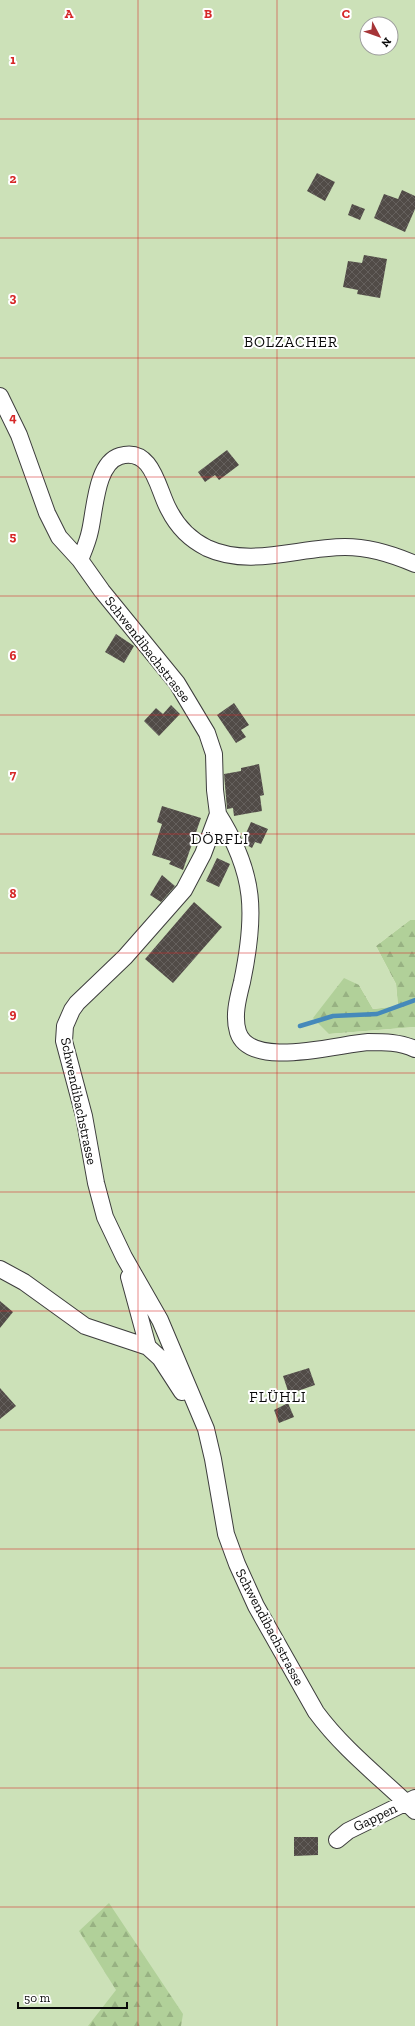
<svg xmlns="http://www.w3.org/2000/svg" width="415" height="2026" font-family="'Zilla Slab',serif">
	<defs>
		<pattern id="forest-firs" width="22" height="20" patternUnits="userSpaceOnUse"><rect width="22" height="20" fill="#b1d099"/><path d="M5 1l3.5 6h-7zM16 11l3.5 6h-7z" fill="#97b182"/></pattern>
		<pattern id="building-cross-hatch" width="8" height="8" patternUnits="userSpaceOnUse"><rect width="8" height="8" fill="#514b47"/><path d="M0 0l8 8M0 8l8-8" fill="none" stroke="#65605d"/></pattern>
	</defs>
	<rect width="100%" height="100%" fill="#fcf9e9"/>
	<path fill="#cce1b8" fill-rule="evenodd" d="M 0,0 L 415,0 L 415,920 L 410,920 L 376,946 L 396,984 L 398,1006 L 373,1009 L 359,985 L 329,1034 L 415,1027 L 415,2026 L 0,2026 ZM 367,24 L 391,24 L 391,48 L 367,48 Z"/>
	<path fill="url(#forest-firs)" d="M 410,920 L 415,920 L 415,1027 L 329,1034 L 313,1018 L 344,978 L 359,985 L 373,1009 L 398,1006 L 396,984 L 376,946 Z
		M 109,1903 L 183,2014 L 181,2026 L 88,2026 L 116,1990 L 79,1931 Z"/>
	<g fill="none" stroke-linecap="round" stroke-linejoin="round">
		<path stroke="#4589ba" stroke-width="4.5" d="M 300,1026 L 333,1016 L 377,1014 L 415,1000"/>
	</g>
	<path fill="url(#building-cross-hatch)" d="M 317,173 L 335,182 L 325,201 L 307,191 Z
		M 402,190 L 415,196 L 415,209 L 405,232 L 374,218 L 384,194 L 398,199 Z
		M 352,204 L 365,209 L 360,220 L 348,215 Z
		M 364,255 L 387,259 L 380,298 L 357,294 L 358,290 L 343,287 L 348,261 L 362,263 Z
		M 227,450 L 239,465 L 219,480 L 215,475 L 205,482 L 198,472 Z
		M 116,634 L 134,646 L 124,663 L 105,652 Z
		M 234,703 L 249,725 L 241,730 L 246,737 L 236,743 L 217,715 Z
		M 171,705 L 180,714 L 159,736 L 144,721 L 156,708 L 163,714 Z
		M 259,764 L 264,795 L 260,796 L 262,811 L 234,816 L 233,808 L 227,809 L 224,774 L 241,771 L 241,768 Z
		M 162,806 L 201,818 L 183,870 L 169,864 L 171,861 L 152,855 L 162,824 L 157,822 Z
		M 251,822 L 268,829 L 261,844 L 255,842 L 252,848 L 245,844 L 243,840 Z
		M 217,858 L 230,864 L 219,887 L 206,881 Z
		M 162,875 L 175,886 L 161,902 L 150,895 Z
		M 194,902 L 222,927 L 173,983 L 145,959 Z
		M 0,1301 L 13,1312 L 0,1328 Z
		M 309,1368 L 315,1385 L 289,1394 L 283,1376 Z
		M 0,1388 L 16,1406 L 0,1419 Z
		M 288,1403 L 294,1417 L 279,1423 L 274,1410 Z
		M 294,1837 L 318,1837 L 318,1855 L 294,1856 Z"/>
	<g fill="none" stroke-linecap="round" stroke-linejoin="round">
		<defs>
			<path id="minor" d="M 0,396 L 19,435 L 47,513 L 59,537 L 80,560 L 102,591 L 177,683 L 207,733 L 214,754 L 215,790 L 218,814 L 203,854 L 184,890 L 125,957 L 77,1003 L 72,1010 L 65,1026 L 64,1041 L 84,1116 L 96,1183 L 105,1217 L 124,1257 L 160,1320 L 206,1429 L 213,1459 L 226,1534 L 237,1564 L 256,1606 L 316,1712 C 344,1750 381,1778 415,1811
				M 80,560 C 84,550 88,541 90,531 C 95,510 96,463 120,456 C 153,446 158,491 169,510 C 177,526 191,540 207,548 C 250,568 299,547 345,547 C 370,547 392,554 415,564
				M 218,814 C 256,874 256,915 242,982 C 238,998 233,1016 238,1032 C 250,1070 338,1044 368,1042 C 384,1042 400,1042 415,1049
				M 0,1269 L 24,1282 L 85,1326 L 148,1347 L 160,1358 L 182,1392
				M 129,1277 L 148,1347
				M 337,1840 L 348,1831 L 415,1798"/>
		</defs>
		<use href="#minor" stroke="#3d3d3d" stroke-width="18"/>
		<use href="#minor" stroke="#fff" stroke-width="16"/>
	</g>
	<path fill="none" stroke="#d62828" stroke-width="1" stroke-opacity="0.55" d="M 138,0 L 138,2026M 277,0 L 277,2026M 0,119 L 415,119M 0,238 L 415,238M 0,358 L 415,358M 0,477 L 415,477M 0,596 L 415,596M 0,715 L 415,715M 0,834 L 415,834M 0,953 L 415,953M 0,1073 L 415,1073M 0,1192 L 415,1192M 0,1311 L 415,1311M 0,1430 L 415,1430M 0,1549 L 415,1549M 0,1668 L 415,1668M 0,1788 L 415,1788M 0,1907 L 415,1907"/>
	<g text-anchor="middle" stroke-width="4" stroke-linejoin="round" paint-order="stroke">
		<g font-size="14" fill="#0a0a0a" stroke="#fff">
			<text transform="translate(148 649) rotate(52)" y="5">Schwendibachstrasse</text>
			<text transform="translate(79 1101) rotate(78)" y="5">Schwendibachstrasse</text>
			<text transform="translate(270 1627) rotate(62)" y="5">Schwendibachstrasse</text>
			<text transform="translate(375 1817) rotate(-26)" y="5">Gappen</text>
		</g>
		<g font-size="15" letter-spacing="1" fill="#0a0a0a" stroke="#fff">
			<text x="291" y="347">BOLZACHER</text>
			<text x="220" y="844">DÖRFLI</text>
			<text x="278" y="1402">FLÜHLI</text>
		</g>
	</g>
	<g font-size="13" text-anchor="middle" font-weight="bold" fill="#d62828" stroke="#fff" stroke-width="4" stroke-linejoin="round" paint-order="stroke">
		<text x="69" y="18">A</text>
		<text x="208" y="18">B</text>
		<text x="346" y="18">C</text>
		<text x="13" y="64">1</text>
		<text x="13" y="183">2</text>
		<text x="13" y="302">3</text>
		<text x="13" y="422">4</text>
		<text x="13" y="541">5</text>
		<text x="13" y="660">6</text>
		<text x="13" y="779">7</text>
		<text x="13" y="898">8</text>
		<text x="13" y="1018">9</text>
	</g>
	<g transform="translate(379 36) rotate(131)"><circle r="19" fill="#ffffff" stroke="#9d9d9d"/>
	<path d="M0-3L7 15L0 10L-7 15Z" fill="#a63538"/>
	<text y="-6" font-size="11" font-weight="bold" text-anchor="middle" fill="#0a0a0a">N</text>
	</g>
	<path d="M18 2002v6h109v-6" fill="none" stroke="#0a0a0a" stroke-width="2"/>
	<text x="24" y="2002" font-size="12" fill="#0a0a0a" stroke="#ffffff" stroke-width="3" paint-order="stroke">50 m</text>
</svg>
